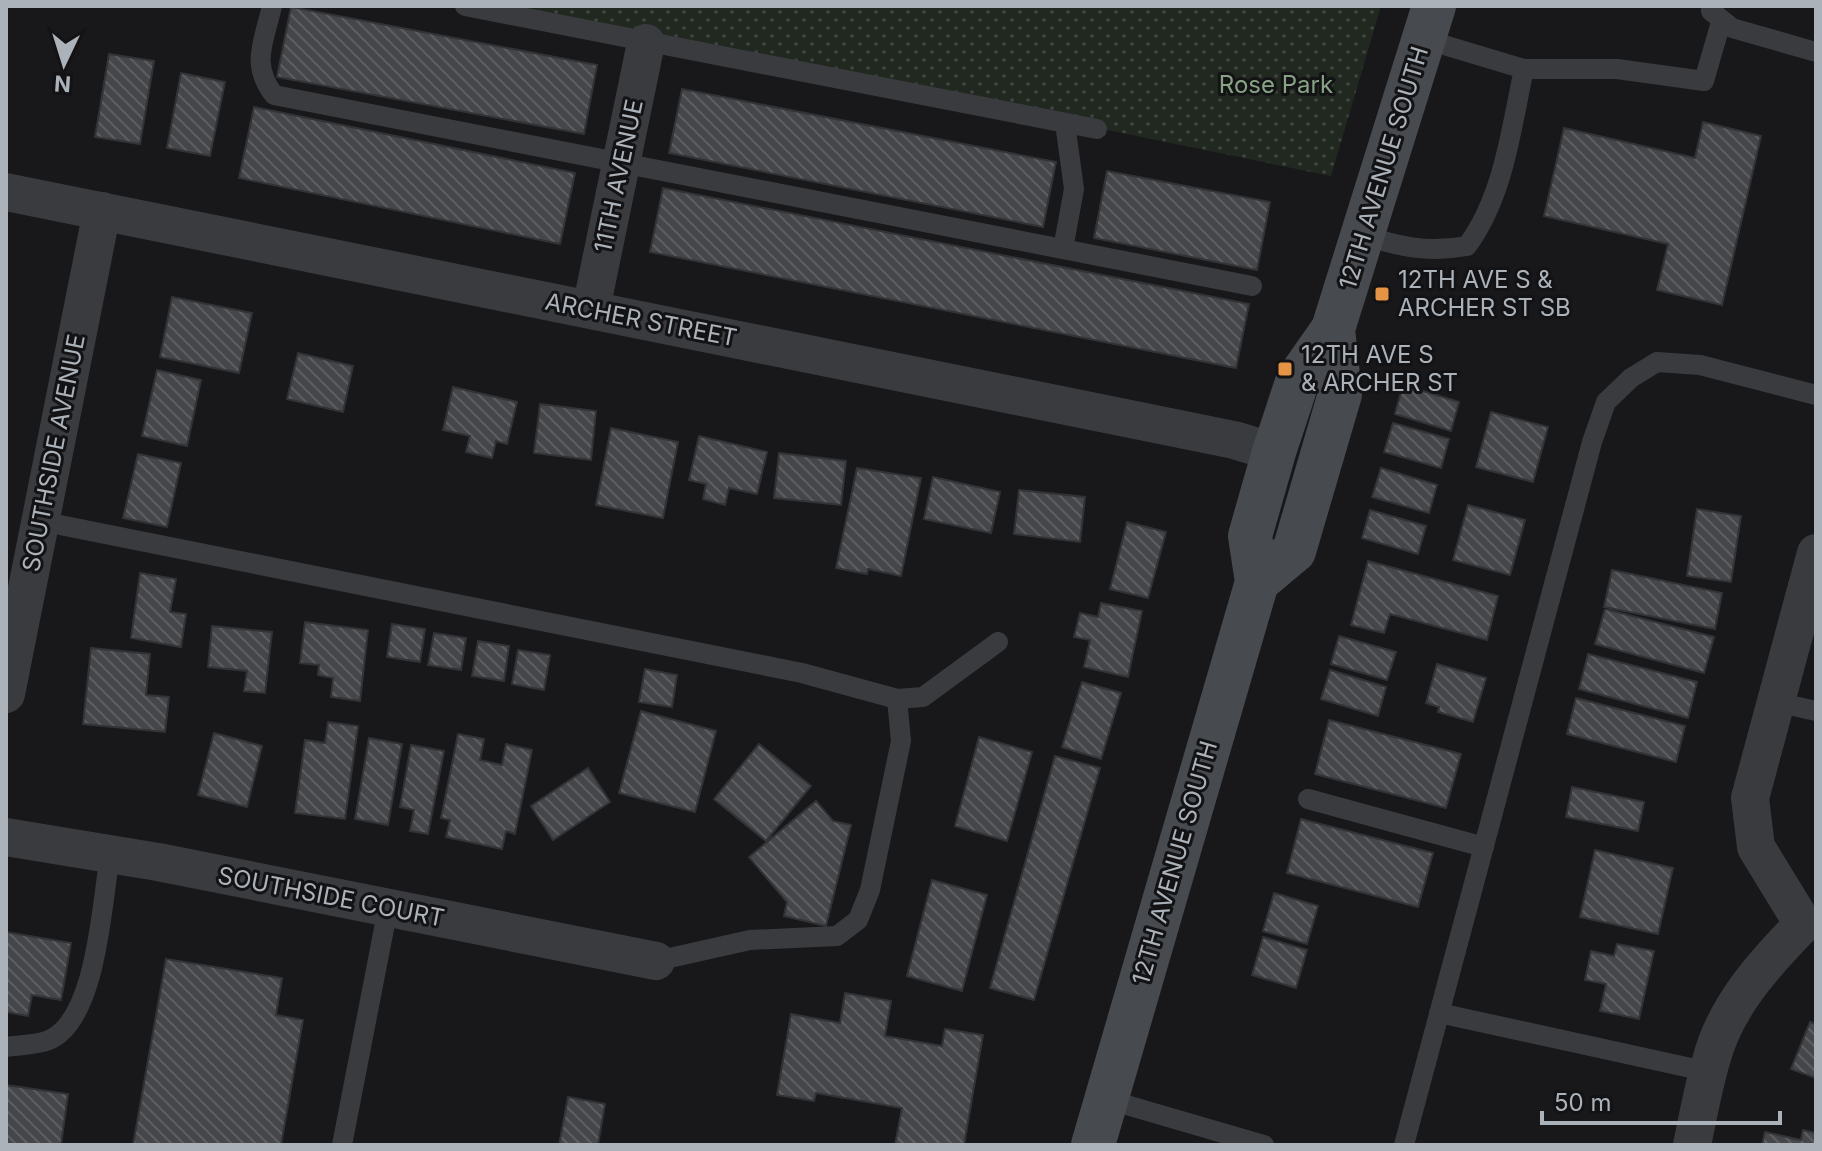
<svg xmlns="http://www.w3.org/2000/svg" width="1822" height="1151" font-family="Inter,sans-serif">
	<defs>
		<pattern id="green-dots" width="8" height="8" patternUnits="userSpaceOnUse" patternTransform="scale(2)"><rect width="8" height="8" fill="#202820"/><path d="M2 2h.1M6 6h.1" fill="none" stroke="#3e453e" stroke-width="1.8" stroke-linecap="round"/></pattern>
		<pattern id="building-back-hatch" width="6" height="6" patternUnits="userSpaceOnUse" patternTransform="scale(2)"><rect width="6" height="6" fill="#45464a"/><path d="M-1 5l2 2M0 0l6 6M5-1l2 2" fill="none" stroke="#5d5e62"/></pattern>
	</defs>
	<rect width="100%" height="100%" fill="#18181a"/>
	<path fill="url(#green-dots)" d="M 505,6 L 1381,6 L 1331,176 Z"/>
	<path fill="url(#building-back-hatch)" stroke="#323336" stroke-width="2" d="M 291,7 L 597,65 L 584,134 L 277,77 Z
		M 109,54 L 154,61 L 140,144 L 95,137 Z
		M 181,73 L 225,82 L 210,156 L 167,148 Z
		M 682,89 L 1056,162 L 1043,227 L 669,153 Z
		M 254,107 L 575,173 L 560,244 L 239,178 Z
		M 1703,122 L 1761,136 L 1722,305 L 1657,290 L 1668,244 L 1544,216 L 1564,128 L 1695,158 Z
		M 1107,171 L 1270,202 L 1257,270 L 1094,238 Z
		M 663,188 L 1249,304 L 1236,368 L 650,252 Z
		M 172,297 L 252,313 L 239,373 L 160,357 Z
		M 298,353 L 353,366 L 343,412 L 287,399 Z
		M 157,370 L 201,380 L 187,446 L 142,436 Z
		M 1403,385 L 1459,402 L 1451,431 L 1395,414 Z
		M 453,387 L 517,402 L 507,444 L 496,441 L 492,458 L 466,452 L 470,436 L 443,430 Z
		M 540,404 L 596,411 L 591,460 L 534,453 Z
		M 1491,412 L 1548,427 L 1533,482 L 1476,467 Z
		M 1393,423 L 1449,439 L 1441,468 L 1384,452 Z
		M 611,428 L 678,442 L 663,518 L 596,505 Z
		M 699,436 L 767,452 L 757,494 L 729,488 L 725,505 L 703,499 L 706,484 L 689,480 Z
		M 779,453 L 846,461 L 841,505 L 774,498 Z
		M 138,454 L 181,463 L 167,527 L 123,518 Z
		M 857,468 L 921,478 L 901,576 L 868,569 L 867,574 L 836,568 Z
		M 1381,468 L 1437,485 L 1429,513 L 1372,497 Z
		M 933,477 L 1000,492 L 991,533 L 924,519 Z
		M 1019,490 L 1085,497 L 1080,542 L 1014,534 Z
		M 1468,505 L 1525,520 L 1510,575 L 1453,560 Z
		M 1697,509 L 1741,516 L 1731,582 L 1687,576 Z
		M 1370,510 L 1426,526 L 1418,554 L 1362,538 Z
		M 1127,522 L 1166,532 L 1148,598 L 1110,589 Z
		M 1368,561 L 1498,596 L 1487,640 L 1390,614 L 1384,633 L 1351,625 Z
		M 1612,570 L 1722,593 L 1715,629 L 1604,607 Z
		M 140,573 L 176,579 L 170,612 L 186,614 L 181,647 L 131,638 Z
		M 1101,603 L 1142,611 L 1128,677 L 1084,667 L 1090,640 L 1074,637 L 1080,613 L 1098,617 Z
		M 1605,609 L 1714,637 L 1704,673 L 1595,644 Z
		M 305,622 L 368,630 L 360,701 L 331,697 L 333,678 L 318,675 L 319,665 L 300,663 Z
		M 392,624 L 425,629 L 420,662 L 387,657 Z
		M 212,626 L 272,632 L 265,693 L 244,691 L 247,671 L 208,667 Z
		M 434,633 L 466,638 L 461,670 L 428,665 Z
		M 1339,636 L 1396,652 L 1387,680 L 1331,664 Z
		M 478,641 L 509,646 L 504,681 L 472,676 Z
		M 91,648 L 150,654 L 146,695 L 169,697 L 165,732 L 83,724 Z
		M 518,650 L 550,655 L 544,690 L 512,684 Z
		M 1588,654 L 1697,682 L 1688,718 L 1579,689 Z
		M 1437,664 L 1486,678 L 1473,722 L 1438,712 L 1439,707 L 1426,703 Z
		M 645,669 L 677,675 L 672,707 L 639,702 Z
		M 1330,670 L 1386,687 L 1378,716 L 1321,699 Z
		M 1082,682 L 1121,693 L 1101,759 L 1062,747 Z
		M 1576,698 L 1685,726 L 1676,762 L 1567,734 Z
		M 641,711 L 716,731 L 695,812 L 619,793 Z
		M 1329,720 L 1461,754 L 1446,808 L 1315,774 Z
		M 328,722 L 358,726 L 345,819 L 295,813 L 305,740 L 325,743 Z
		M 214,733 L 262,746 L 247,807 L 198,795 Z
		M 458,734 L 484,739 L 480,760 L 502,765 L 506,744 L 532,750 L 515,834 L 506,831 L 502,849 L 446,837 L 450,820 L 441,818 Z
		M 979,737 L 1032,752 L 1007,841 L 955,826 Z
		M 369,738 L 402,744 L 388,825 L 355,819 Z
		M 759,744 L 811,786 L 766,841 L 714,799 Z
		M 411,745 L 444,751 L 428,834 L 410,831 L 414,810 L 400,807 Z
		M 1055,756 L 1100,768 L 1034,1000 L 990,988 Z
		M 588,768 L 610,802 L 553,840 L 531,806 Z
		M 1572,787 L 1644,802 L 1638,831 L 1566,817 Z
		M 816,801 L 833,821 L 851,825 L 826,926 L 784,916 L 787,902 L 749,857 Z
		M 1301,819 L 1433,853 L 1418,907 L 1287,873 Z
		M 1595,850 L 1673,868 L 1658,934 L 1580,917 Z
		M 932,880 L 987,895 L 962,991 L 907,976 Z
		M 1274,893 L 1318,906 L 1307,944 L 1263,931 Z
		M 6,932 L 71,943 L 61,1000 L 32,995 L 28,1016 L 6,1012 Z
		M 1263,937 L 1307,950 L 1296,988 L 1252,975 Z
		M 1617,944 L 1654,951 L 1639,1019 L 1600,1011 L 1606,984 L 1585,980 L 1591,951 L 1614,956 Z
		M 166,959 L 282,978 L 276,1015 L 303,1020 L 281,1145 L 133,1145 Z
		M 845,993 L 891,1001 L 885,1036 L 942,1046 L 945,1029 L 983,1035 L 964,1145 L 895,1145 L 902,1108 L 816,1093 L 814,1101 L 777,1095 L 791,1014 L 840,1023 Z
		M 1810,1022 L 1816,1024 L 1816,1078 L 1791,1069 Z
		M 6,1085 L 68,1094 L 61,1145 L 6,1145 Z
		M 568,1097 L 605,1104 L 598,1145 L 559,1145 Z
		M 1803,1130 L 1816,1133 L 1816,1145 L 1762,1145 L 1765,1132 L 1801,1140 Z"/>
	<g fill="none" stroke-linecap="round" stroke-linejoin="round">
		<path stroke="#393b3f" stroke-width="20" d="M 272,6 C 264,42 250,64 274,95 L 1252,286
			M 465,6 L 1097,129
			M 1711,6 L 1711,11 L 1732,28 L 1816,52
			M 1424,39 L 1524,69 L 1617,69 L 1704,81 L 1721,22
			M 1363,235 C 1400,247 1428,253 1467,246 C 1504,196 1511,129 1524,69
			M 1063,249 L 1074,189 L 1065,123
			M 40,521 L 802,673 L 897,699 L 923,697 L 998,642
			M 1776,702 L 1816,711
			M 1308,799 L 1484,847
			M 656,961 L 750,940 L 837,936 L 858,920 L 870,890 L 901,741 L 897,699
			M 1439,1013 L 1709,1072
			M 6,1047 C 19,1045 37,1045 49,1040 C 97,1020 102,901 110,855
			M 1106,1099 L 1264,1145
			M 342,1145 L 388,908
			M 1404,1145 L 1592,442 L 1606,402 L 1631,378 L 1657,362 L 1700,365 L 1816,395"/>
		<path stroke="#393b3f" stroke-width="38" d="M 6,192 L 1234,440 L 1274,452
			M 591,309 L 646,43
			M 6,694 L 102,211
			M 6,837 L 158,862 L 656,961
			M 1692,1145 C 1698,1117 1703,1088 1711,1061 C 1725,1006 1765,963 1803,924 L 1756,847 L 1750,798 L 1816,553"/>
		<path stroke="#474a4e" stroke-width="44" d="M 1257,582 L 1294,551 L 1340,394 L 1333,329
			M 1093,1145 L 1257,582 L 1250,536 L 1274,452 L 1298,379 L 1333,329 L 1434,6"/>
	</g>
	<g fill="#e59345" stroke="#131315" stroke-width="3">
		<rect x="1374" y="286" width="16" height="16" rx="4"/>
		<rect x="1277" y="361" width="16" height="16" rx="4"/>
	</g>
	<g text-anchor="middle" stroke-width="6" stroke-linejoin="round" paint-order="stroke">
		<g font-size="24" fill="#87a284" stroke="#131315">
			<text x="1276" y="93">Rose Park</text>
		</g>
		<g font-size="24" fill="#abb2b9" stroke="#131315">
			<text transform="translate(1384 168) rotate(-73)" y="8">12TH AVENUE SOUTH</text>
			<text transform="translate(619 176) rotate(-78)" y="8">11TH AVENUE</text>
			<text transform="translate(641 320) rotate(11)" y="8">ARCHER STREET</text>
			<text transform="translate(54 453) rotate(-79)" y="8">SOUTHSIDE AVENUE</text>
			<text transform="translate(1175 863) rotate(-74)" y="8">12TH AVENUE SOUTH</text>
			<text transform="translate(331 897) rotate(11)" y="8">SOUTHSIDE COURT</text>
		</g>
		<g font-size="24" fill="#abb2b9" stroke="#131315" text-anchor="start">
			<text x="1398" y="288">12TH AVE S &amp;<tspan x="1398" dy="28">ARCHER ST SB</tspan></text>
			<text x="1301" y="363">12TH AVE S<tspan x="1301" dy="28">&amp; ARCHER ST</tspan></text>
		</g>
	</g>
	<rect width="1822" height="1151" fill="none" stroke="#abb2b9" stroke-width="16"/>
	<g transform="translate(64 64) rotate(184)" stroke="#131315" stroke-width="6" paint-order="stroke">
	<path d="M0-6L14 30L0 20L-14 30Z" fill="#abb2b9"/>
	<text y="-12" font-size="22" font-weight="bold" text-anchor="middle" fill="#abb2b9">N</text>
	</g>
	<path d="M1542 1111v12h238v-12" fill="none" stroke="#abb2b9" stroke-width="4"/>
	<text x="1554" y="1111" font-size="24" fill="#abb2b9" stroke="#131315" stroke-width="6" paint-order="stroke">50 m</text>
</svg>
